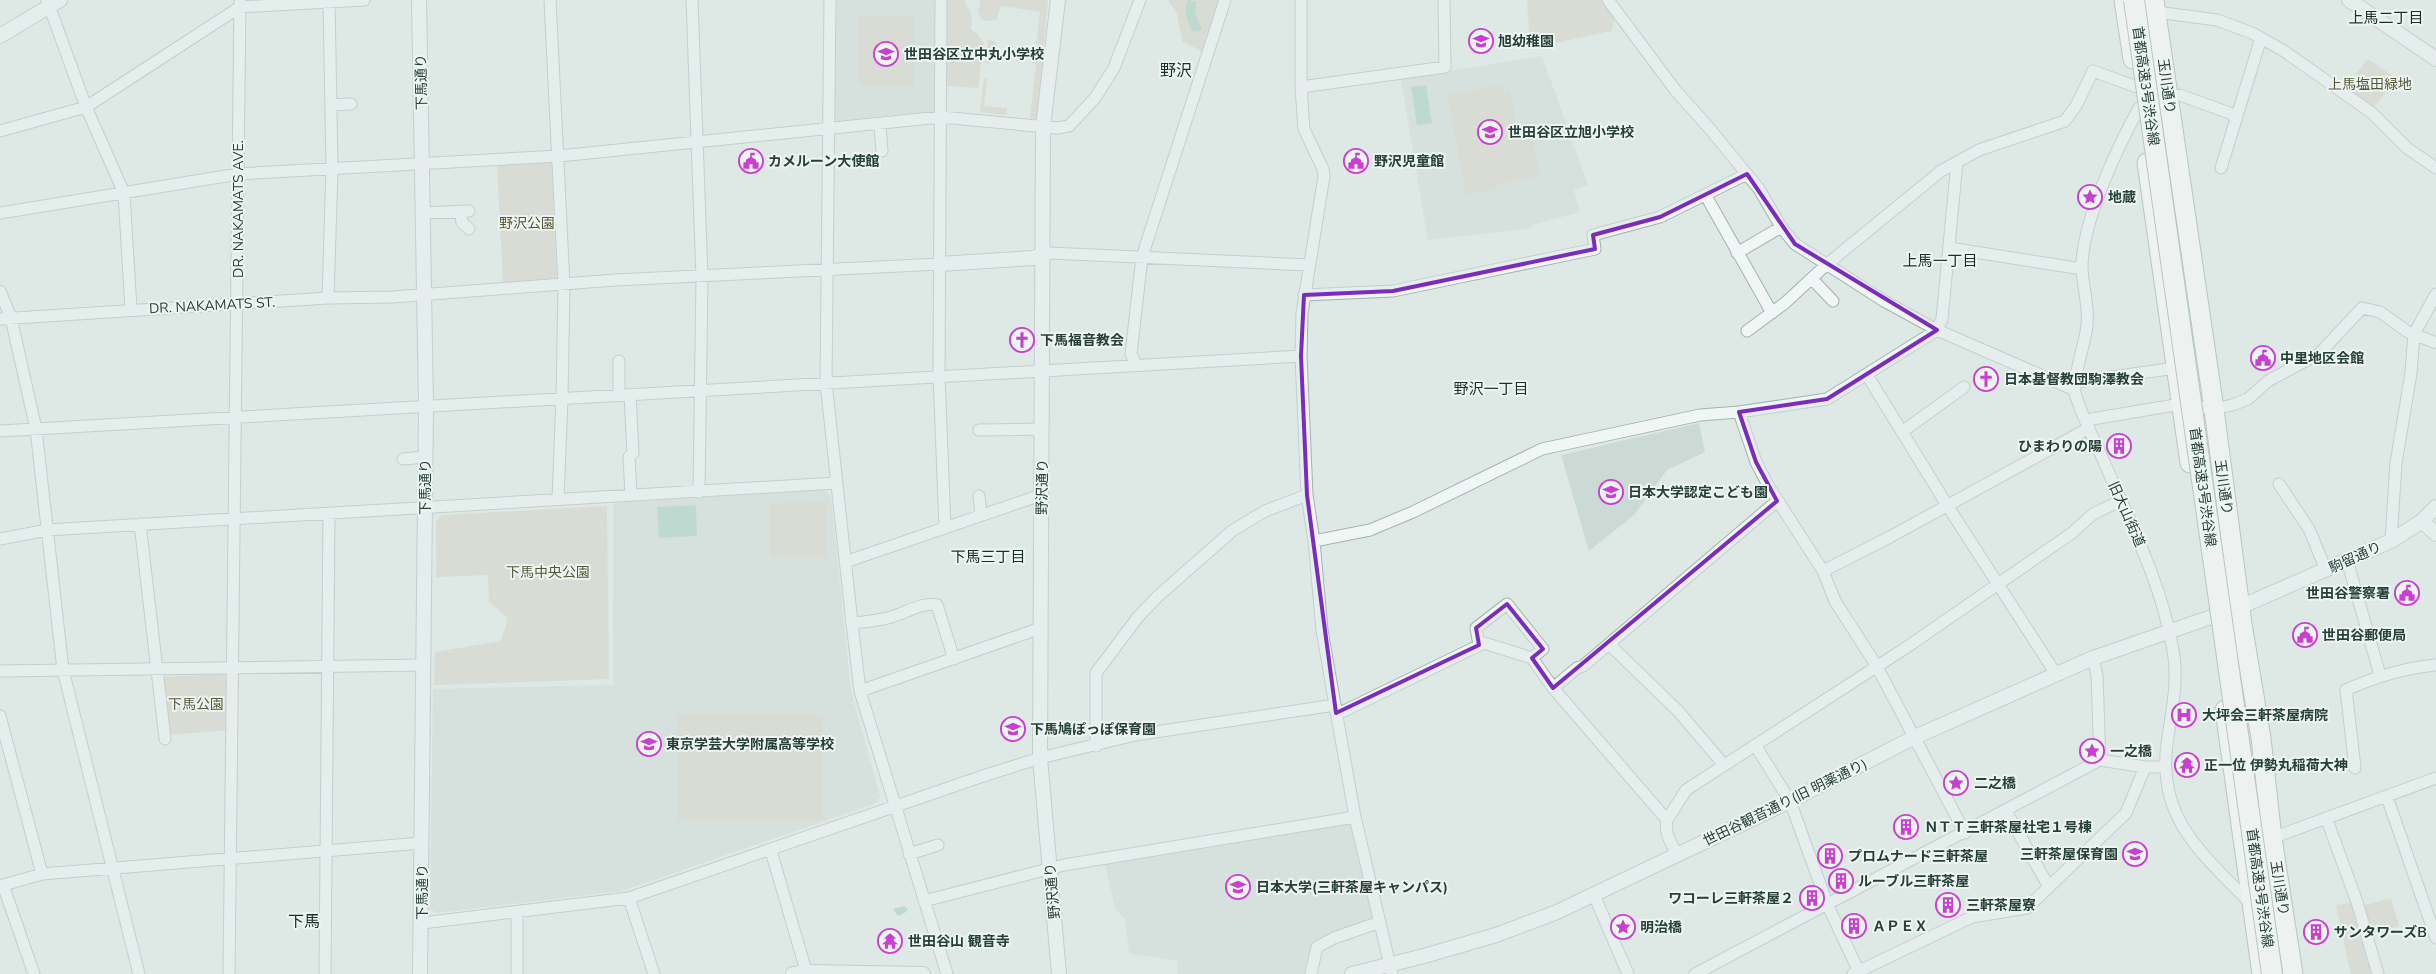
<svg xmlns="http://www.w3.org/2000/svg" width="2436" height="974" font-family="'Nunito Sans','Noto Sans JP',sans-serif">
	<rect width="100%" height="100%" fill="#dee8e5"/>
	<path fill="#ccdad5" d="M 837,0 L 936,0 L 937,108 L 933,112 L 837,121 L 834,118 Z
		M 1542,56 L 1588,185 L 1574,190 L 1580,212 L 1532,225 L 1532,228 L 1428,240 L 1401,79 Z
		M 1699,423 L 1705,452 L 1667,470 L 1634,515 L 1589,551 L 1561,455 Z
		M 825,489 L 831,497 L 851,691 L 880,796 L 876,803 L 622,891 L 437,913 L 430,909 L 433,689 L 613,685 L 613,503 Z
		M 1350,824 L 1374,921 L 1314,947 L 1309,974 L 1178,974 L 1177,961 L 1129,953 L 1125,919 L 1115,909 L 1105,864 Z"/>
	<path fill="#d2cfbf" d="M 947,0 L 964,0 L 972,16 L 971,30 L 977,33 L 984,44 L 978,88 L 945,86 Z
		M 980,0 L 1048,0 L 1044,45 L 1036,44 L 1040,12 L 1001,6 L 996,20 L 983,21 L 978,12 Z
		M 1168,0 L 1223,0 L 1205,53 L 1182,41 L 1177,14 Z
		M 1527,0 L 1604,0 L 1615,15 L 1612,31 L 1530,48 Z
		M 914,15 L 914,86 L 859,86 L 859,16 Z
		M 988,40 L 996,42 L 995,51 L 999,52 L 998,59 L 991,58 L 990,64 L 985,63 Z
		M 1033,51 L 1044,53 L 1036,119 L 1030,118 L 1036,64 L 1032,63 Z
		M 2368,59 L 2397,79 L 2372,109 L 2343,89 Z
		M 984,79 L 987,79 L 984,106 L 1007,108 L 1006,115 L 980,112 Z
		M 1501,85 L 1502,91 L 1510,90 L 1517,128 L 1531,126 L 1540,176 L 1497,184 L 1498,189 L 1466,195 L 1447,95 Z
		M 552,162 L 557,280 L 503,283 L 497,165 Z
		M 827,502 L 827,557 L 770,557 L 770,503 Z
		M 607,506 L 609,679 L 434,685 L 435,652 L 501,641 L 508,618 L 489,602 L 488,575 L 436,577 L 436,521 L 442,515 Z
		M 224,674 L 228,678 L 230,730 L 167,735 L 159,677 Z
		M 677,714 L 823,714 L 823,821 L 677,821 Z
		M 2391,898 L 2399,926 L 2366,935 L 2376,974 L 2351,974 L 2336,905 L 2357,902 L 2358,907 Z"/>
	<path fill="#98c9b6" d="M 1188,0 L 1197,2 L 1195,12 L 1202,29 L 1198,32 L 1191,30 C 1187,20 1183,10 1188,0 Z
		M 1426,85 L 1432,123 L 1417,125 L 1411,87 Z
		M 696,505 L 697,536 L 659,538 L 657,507 Z
		M 904,906 L 908,909 L 906,912 L 898,916 L 893,909 Z"/>
	<g fill="none" stroke-linecap="round" stroke-linejoin="round">
		<defs>
			<path id="minor" d="M 47,0 L 86,107 L 124,193 L 131,309
				M 550,0 L 564,285 L 562,399 L 558,499
				M 692,0 L 702,277 L 699,492
				M 830,0 L 826,383 L 852,623 L 860,691 L 947,974
				M 941,0 L 939,376 L 945,527
				M 1301,0 L 1301,87 L 1304,129 L 1323,169 L 1324,176 L 1302,313 L 1301,356 L 1307,495 L 1314,541 L 1322,630 L 1335,705 L 1355,817 L 1392,974
				M 1608,0 L 1676,91 L 1710,129 L 1759,189 L 1781,227 L 1795,244 L 1884,301 L 1937,330 L 2075,390
				M 2156,12 L 2217,20 L 2252,33 L 2284,51 L 2372,113 L 2407,148 L 2436,168
				M 1301,87 L 1445,67 L 1444,0
				M 2180,95 L 2232,114 L 2235,118
				M 331,105 L 351,104
				M 2139,108 C 2117,148 2081,224 2082,269 C 2083,288 2089,306 2087,325 C 2086,341 2072,379 2075,393 C 2082,417 2095,441 2105,464 C 2131,524 2162,585 2173,650 C 2179,681 2171,714 2167,744 C 2157,820 2204,855 2251,904
				M 880,124 L 882,151
				M 0,131 L 86,107 L 240,7 L 364,0
				M 2221,168 L 2261,38
				M 1706,196 L 1772,313
				M 460,211 L 462,222 L 469,229
				M 0,213 L 238,174 L 559,156 L 941,117 L 1057,128 L 1069,126 L 1095,98 L 1114,68 L 1140,0
				M 423,213 L 469,211
				M 1949,248 L 2082,269
				M 1737,253 L 1781,227
				M 1042,255 L 1050,253 L 1309,265
				M 1812,279 L 1833,301
				M 0,291 L 11,318 L 36,429 L 63,670 L 139,974
				M 1304,295 L 1393,291 L 1595,249 L 1593,235 L 1660,217 L 1747,174
				M 328,298 L 332,169 L 329,0
				M 0,319 L 328,298 L 393,297 L 615,280 L 940,264
				M 1747,331 L 1785,303 L 1826,265 L 1941,171 L 1979,150 L 2065,121 L 2076,106 L 2093,71 L 2137,87
				M 619,361 L 619,396
				M 1136,365 L 1131,354 L 1142,257 L 1225,0
				M 1867,375 L 1947,505 L 2056,674
				M 2076,382 L 2176,368
				M 630,395 L 633,453 L 629,457 L 631,495
				M 1739,412 L 1756,462 L 1769,487 L 1823,571 L 1835,601 L 1876,665 L 1965,833
				M 2086,420 L 2181,404 L 2214,409 L 2232,405 L 2248,399 L 2268,381 L 2320,353 L 2362,308 L 2380,312 L 2408,332 L 2436,343
				M 979,430 L 1042,429
				M 0,431 L 1301,356
				M 1902,432 L 1964,387
				M 403,459 L 425,457
				M 2279,484 L 2309,529 L 2326,570
				M 979,496 L 981,515
				M 140,524 L 165,739
				M 0,539 L 47,530 L 836,483
				M 1314,541 L 1370,530 L 1413,512 L 1542,449 L 1700,415 L 1739,412 L 1827,399 L 1937,330 L 1942,319 L 1957,162
				M 2391,541 L 2396,463 L 2411,373 L 2414,334 L 2436,294
				M 2347,560 L 2380,675
				M 845,562 L 1041,495
				M 1823,571 L 1888,538 L 2089,428
				M 852,623 C 865,622 878,621 891,617 C 906,613 921,602 937,605 L 954,659
				M 1609,644 L 1679,712 L 1724,765
				M 1479,645 L 1476,628 L 1507,604 L 1543,649 L 1532,658
				M 2093,658 L 2097,676 L 2100,760
				M 0,671 L 424,665
				M 1553,688 L 1577,668 L 1583,666 L 1777,501
				M 860,691 L 1041,628
				M 1336,713 L 1344,711 L 1484,643 L 1532,658 L 1553,688 L 1667,820 C 1664,833 1671,843 1677,854
				M 0,716 L 42,874
				M 1755,745 L 1790,801 L 1828,906 L 1860,974
				M 1096,746 L 1096,673 L 1138,617 L 1157,597 L 1232,531 L 1265,511 L 1307,495
				M 2355,768 L 2346,690 C 2375,677 2403,668 2436,665
				M 2387,797 L 2436,938
				M 2006,811 L 2049,887
				M 1667,820 L 1686,790 L 1907,647 L 2072,533 L 2093,514 L 2120,501
				M 2327,820 L 2357,902 L 2378,974
				M 2272,838 L 2436,778
				M 771,851 L 807,974
				M 909,854 L 938,845
				M 3,885 L 34,974
				M 0,886 L 42,874 L 422,843
				M 1594,895 L 1628,974
				M 629,898 L 654,974
				M 924,901 L 1064,865 L 1355,817
				M 422,923 L 629,898 L 986,775 L 1040,758 L 1135,735 L 1335,705
				M 229,974 L 240,0
				M 325,974 L 329,513
				M 517,974 L 517,913
				M 1311,974 L 1317,947 L 1334,938 L 1380,922
				M 1695,974 L 2100,760 L 2145,767 L 2165,767
				M 1853,974 L 1972,917 L 2027,908 L 2126,813 L 2145,767"/>
			<path id="tertiary" d="M 419,0 L 426,406 L 420,974
				M 1058,0 L 1043,126 L 1040,758 L 1059,974
				M 2349,0 L 2436,59
				M 0,36 L 60,0
				M 940,264 L 1033,258 L 1042,255
				M 2422,521 L 2436,534
				M 793,974 L 807,972 L 923,974
				M 1352,974 L 1424,956 L 1496,935 L 1557,912 L 1790,801 L 1915,737 L 2093,658 L 2240,607 L 2391,541 L 2422,521 L 2436,507"/>
			<path id="trunk" d="M 2124,0 L 2133,59
				M 2154,0 L 2214,409 L 2242,624 L 2261,738 L 2272,838 L 2293,974
				M 2147,163 L 2190,463
				M 2225,710 L 2262,974"/>
		</defs>
		<use href="#minor" stroke="#a3b2ae" stroke-width="13"/>
		<use href="#tertiary" stroke="#a3b2ae" stroke-width="16"/>
		<use href="#trunk" stroke="#859e97" stroke-width="21"/>
		<use href="#minor" stroke="#f0f6f5" stroke-width="11"/>
		<use href="#tertiary" stroke="#f0f6f5" stroke-width="14"/>
		<use href="#trunk" stroke="#fff" stroke-width="19"/>
		<defs>
			<path id="motorway-bridge" d="M 2134,0 L 2272,974"/>
		</defs>
		<use href="#motorway-bridge" stroke="#859e97" stroke-width="22" stroke-linecap="butt"/>
		<use href="#motorway-bridge" stroke="#fff" stroke-width="20"/>
	</g>
	<path d="M0 0H2436V974H0ZM 1747,174 L 1795,244 L 1937,330 L 1827,399 L 1739,412 L 1756,462 L 1777,501 L 1553,688 L 1532,658 L 1543,649 L 1507,604 L 1476,628 L 1479,645 L 1336,713 L 1307,495 L 1301,356 L 1304,295 L 1393,291 L 1595,249 L 1593,235 L 1660,217 Z" fill="#dee8e5" fill-opacity=".55" fill-rule="evenodd"/>
	<path fill="none" stroke="#7b2cbf" stroke-width="4" stroke-linejoin="round" d="M 1747,174 L 1795,244 L 1937,330 L 1827,399 L 1739,412 L 1756,462 L 1777,501 L 1553,688 L 1532,658 L 1543,649 L 1507,604 L 1476,628 L 1479,645 L 1336,713 L 1307,495 L 1301,356 L 1304,295 L 1393,291 L 1595,249 L 1593,235 L 1660,217 Z"/>
	<defs>
		<symbol id="school-ring" viewBox="-11 -11 22 22"><circle r="9.5" fill="#edf5f3" stroke="#ca3fd0" stroke-width="1.5"/><path d="M0-5L7-2L0 1L-7-2ZM-4 1L0 2.5L4 1V4Q0 6-4 4Z" fill="#ca3fd0"/></symbol>
		<symbol id="civic-ring" viewBox="-11 -11 22 22"><circle r="9.5" fill="#edf5f3" stroke="#ca3fd0" stroke-width="1.5"/><path d="M-.6-6.5H3V-4.5H.6V-3L4-1V1h2V6H-6V1h2V-1L-.6-3ZM-1.2 2.5V6h2.4V2.5Z" fill="#ca3fd0"/></symbol>
		<symbol id="sight-ring" viewBox="-11 -11 22 22"><circle r="9.5" fill="#edf5f3" stroke="#ca3fd0" stroke-width="1.5"/><path d="M0-6L1.8-2.2L6-1.7L2.9 1.2L3.7 5.4L0 3.3L-3.7 5.4L-2.9 1.2L-6-1.7L-1.8-2.2Z" fill="#ca3fd0"/></symbol>
		<symbol id="church-ring" viewBox="-11 -11 22 22"><circle r="9.5" fill="#edf5f3" stroke="#ca3fd0" stroke-width="1.5"/><path d="M-1.2-6h2.4v3.5h3.3v2.4h-3.3V6h-2.4V-.1h-3.3v-2.4h3.3Z" fill="#ca3fd0"/></symbol>
		<symbol id="building-ring" viewBox="-11 -11 22 22"><circle r="9.5" fill="#edf5f3" stroke="#ca3fd0" stroke-width="1.5"/><path d="M-4-6H4V6H1V3H-1V6H-4ZM-2.5-4.3h1.7v1.8h-1.7ZM.8-4.3h1.7v1.8H.8ZM-2.5-1h1.7V.8h-1.7ZM.8-1h1.7V.8H.8Z" fill="#ca3fd0"/></symbol>
		<symbol id="hospital-ring" viewBox="-11 -11 22 22"><circle r="9.5" fill="#edf5f3" stroke="#ca3fd0" stroke-width="1.5"/><path d="M-5-5h3v3.5h4V-5h3V5h-3V1.5h-4V5h-3Z" fill="#ca3fd0"/></symbol>
		<symbol id="temple-ring" viewBox="-11 -11 22 22"><circle r="9.5" fill="#edf5f3" stroke="#ca3fd0" stroke-width="1.5"/><path d="M0-6L5-2H3V0L6.5 2.5H4V6H1.5V3h-3V6H-4V2.5H-6.5L-3 0V-2H-5Z" fill="#ca3fd0"/></symbol>
		<symbol id="university-ring" viewBox="-11 -11 22 22"><circle r="9.5" fill="#edf5f3" stroke="#ca3fd0" stroke-width="1.5"/><path d="M0-5L7-2L0 1L-7-2ZM-4 1L0 2.5L4 1V4Q0 6-4 4Z" fill="#ca3fd0"/></symbol>
	</defs>
	<g fill-rule="evenodd">
		<use href="#school-ring" x="1467" y="27" width="28" height="28"/>
		<use href="#school-ring" x="872" y="40" width="28" height="28"/>
		<use href="#school-ring" x="1476" y="118" width="28" height="28"/>
		<use href="#civic-ring" x="737" y="147" width="28" height="28"/>
		<use href="#civic-ring" x="1342" y="147" width="28" height="28"/>
		<use href="#sight-ring" x="2076" y="183" width="28" height="28"/>
		<use href="#church-ring" x="1008" y="326" width="28" height="28"/>
		<use href="#civic-ring" x="2249" y="344" width="28" height="28"/>
		<use href="#church-ring" x="1972" y="365" width="28" height="28"/>
		<use href="#building-ring" x="2105" y="432" width="28" height="28"/>
		<use href="#school-ring" x="1597" y="478" width="28" height="28"/>
		<use href="#civic-ring" x="2393" y="579" width="28" height="28"/>
		<use href="#civic-ring" x="2291" y="621" width="28" height="28"/>
		<use href="#hospital-ring" x="2170" y="701" width="28" height="28"/>
		<use href="#school-ring" x="999" y="715" width="28" height="28"/>
		<use href="#school-ring" x="635" y="730" width="28" height="28"/>
		<use href="#sight-ring" x="2078" y="737" width="28" height="28"/>
		<use href="#temple-ring" x="2173" y="751" width="28" height="28"/>
		<use href="#sight-ring" x="1942" y="769" width="28" height="28"/>
		<use href="#building-ring" x="1892" y="813" width="28" height="28"/>
		<use href="#school-ring" x="2121" y="840" width="28" height="28"/>
		<use href="#building-ring" x="1816" y="842" width="28" height="28"/>
		<use href="#building-ring" x="1827" y="867" width="28" height="28"/>
		<use href="#university-ring" x="1224" y="873" width="28" height="28"/>
		<use href="#building-ring" x="1798" y="884" width="28" height="28"/>
		<use href="#building-ring" x="1934" y="891" width="28" height="28"/>
		<use href="#building-ring" x="1840" y="912" width="28" height="28"/>
		<use href="#sight-ring" x="1609" y="913" width="28" height="28"/>
		<use href="#building-ring" x="2302" y="918" width="28" height="28"/>
		<use href="#temple-ring" x="876" y="927" width="28" height="28"/>
	</g>
	<g text-anchor="middle" stroke-width="4" stroke-linejoin="round" paint-order="stroke">
		<g font-size="14" font-weight="bold" fill="#273f39" stroke="#edf5f3" text-anchor="start">
			<text x="1498" y="46">旭幼稚園</text>
			<text x="904" y="59">世田谷区立中丸小学校</text>
			<text x="1508" y="137">世田谷区立旭小学校</text>
			<text x="768" y="166">カメルーン大使館</text>
			<text x="1374" y="166">野沢児童館</text>
			<text x="2108" y="202">地蔵</text>
			<text x="1040" y="345">下馬福音教会</text>
			<text x="2280" y="363">中里地区会館</text>
			<text x="2004" y="384">日本基督教団駒澤教会</text>
			<text x="2102" y="451" text-anchor="end">ひまわりの陽</text>
			<text x="1628" y="497">日本大学認定こども園</text>
			<text x="2390" y="598" text-anchor="end">世田谷警察署</text>
			<text x="2322" y="640">世田谷郵便局</text>
			<text x="2202" y="720">大坪会三軒茶屋病院</text>
			<text x="1030" y="734">下馬鳩ぽっぽ保育園</text>
			<text x="666" y="749">東京学芸大学附属高等学校</text>
			<text x="2110" y="756">一之橋</text>
			<text x="2204" y="770">正一位 伊勢丸稲荷大神</text>
			<text x="1974" y="788">二之橋</text>
			<text x="1924" y="832">ＮＴＴ三軒茶屋社宅１号棟</text>
			<text x="2118" y="859" text-anchor="end">三軒茶屋保育園</text>
			<text x="1848" y="861">プロムナード三軒茶屋</text>
			<text x="1858" y="886">ルーブル三軒茶屋</text>
			<text x="1256" y="892">日本大学(三軒茶屋キャンパス)</text>
			<text x="1794" y="903" text-anchor="end">ワコーレ三軒茶屋２</text>
			<text x="1966" y="910">三軒茶屋寮</text>
			<text x="1872" y="931">ＡＰＥＸ</text>
			<text x="1640" y="932">明治橋</text>
			<text x="2334" y="937">サンタワーズB</text>
			<text x="908" y="946">世田谷山 観音寺</text>
		</g>
		<g font-size="14" fill="#273f39" stroke="#edf5f3">
			<text transform="translate(421 82) rotate(-91)" y="5">下馬通り</text>
			<text transform="translate(2146 86) rotate(82)" y="5">首都高速3号渋谷線</text>
			<text transform="translate(2167 86) rotate(82)" y="5">玉川通り</text>
			<text transform="translate(238 209) rotate(-90)" y="5">DR. NAKAMATS AVE.</text>
			<text transform="translate(212 305) rotate(-3)" y="5">DR. NAKAMATS ST.</text>
			<text transform="translate(425 487) rotate(-90)" y="5">下馬通り</text>
			<text transform="translate(1042 487) rotate(-89)" y="5">野沢通り</text>
			<text transform="translate(2203 487) rotate(82)" y="5">首都高速3号渋谷線</text>
			<text transform="translate(2224 487) rotate(82)" y="5">玉川通り</text>
			<text transform="translate(2127 514) rotate(66)" y="5">旧大山街道</text>
			<text transform="translate(2355 557) rotate(-24)" y="5">駒留通り</text>
			<text transform="translate(1785 802) rotate(-26)" y="5">世田谷観音通り(旧 明薬通り)</text>
			<text transform="translate(2260 888) rotate(82)" y="5">首都高速3号渋谷線</text>
			<text transform="translate(2280 888) rotate(81)" y="5">玉川通り</text>
			<text transform="translate(1052 891) rotate(-95)" y="5">野沢通り</text>
			<text transform="translate(422 892) rotate(-90)" y="5">下馬通り</text>
		</g>
		<g font-size="14" fill="#5a5734" stroke="#edf5f3">
			<text x="2370" y="89">上馬塩田緑地</text>
			<text x="527" y="228">野沢公園</text>
			<text x="548" y="577">下馬中央公園</text>
			<text x="196" y="709">下馬公園</text>
		</g>
		<g font-size="15" fill="#192f2a" stroke="#edf5f3">
			<text x="2386" y="23">上馬二丁目</text>
			<text x="1940" y="266">上馬一丁目</text>
			<text x="1491" y="394">野沢一丁目</text>
			<text x="988" y="562">下馬三丁目</text>
		</g>
		<g font-size="16" fill="#192f2a" stroke="#edf5f3">
			<text x="1176" y="76">野沢</text>
			<text x="304" y="927">下馬</text>
		</g>
	</g>
</svg>
